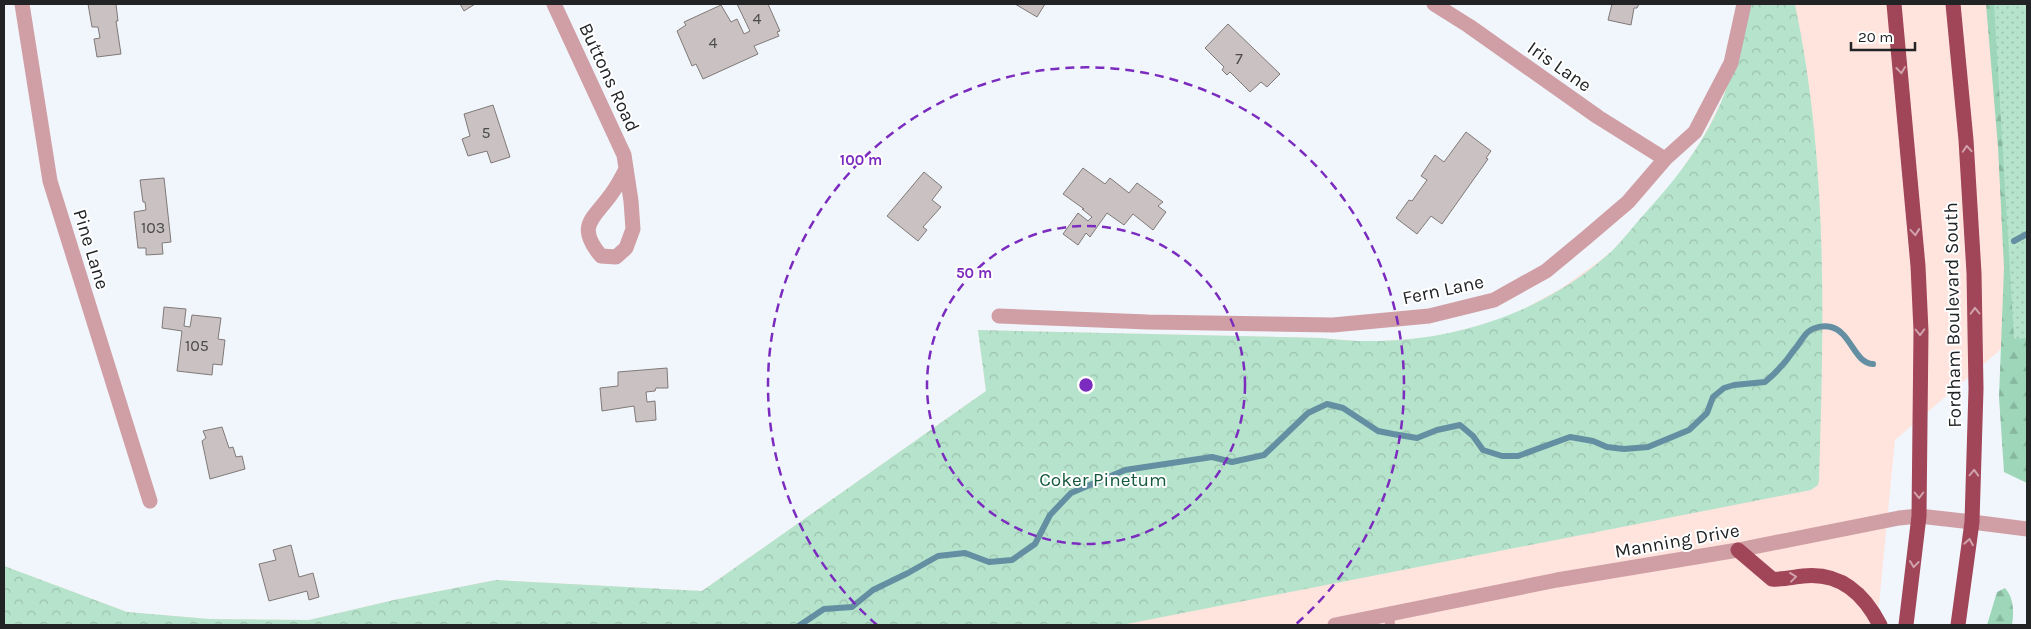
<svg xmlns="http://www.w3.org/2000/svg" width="2031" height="629" font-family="Karla,sans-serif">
	<defs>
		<pattern id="forest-firs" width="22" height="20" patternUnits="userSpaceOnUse" patternTransform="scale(1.25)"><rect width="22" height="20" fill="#9dd6b8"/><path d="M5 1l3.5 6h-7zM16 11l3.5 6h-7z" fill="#87b79e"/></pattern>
		<pattern id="park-crowns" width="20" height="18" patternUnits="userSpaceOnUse" patternTransform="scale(1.25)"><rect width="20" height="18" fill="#b6e3cb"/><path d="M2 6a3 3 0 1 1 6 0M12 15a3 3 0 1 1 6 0" fill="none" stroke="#9cc2ae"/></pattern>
		<pattern id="garden-dots" width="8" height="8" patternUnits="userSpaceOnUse" patternTransform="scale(1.25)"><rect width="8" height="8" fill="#b6e3cb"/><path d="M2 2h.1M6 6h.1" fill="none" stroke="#9cc2ae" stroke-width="1.8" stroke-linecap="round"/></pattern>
	</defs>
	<rect width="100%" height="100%" fill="#f0f6fb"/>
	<path fill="#ffe4de" d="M 1746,4 L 2027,4 L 2013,339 L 1895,440 L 1877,625 L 4,625 L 4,566 L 127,612 L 209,619 L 309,620 L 394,600 L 496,580 L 702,591 L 986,391 L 978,330 L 1321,338 L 1369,342 L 1422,338 L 1447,334 L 1492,322 L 1516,313 L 1560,289 L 1598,262 L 1613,250 L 1671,185 L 1700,143 L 1724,96 L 1732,69 Z"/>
	<path fill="url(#forest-firs)" d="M 1986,4 L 2007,4 L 2027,52 L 2027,483 L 2004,472 L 1999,397 L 2004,268 L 1998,147 Z
		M 2005,588 C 2014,598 2014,612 2012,625 L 1987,625 L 1997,592 Z"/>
	<path fill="url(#park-crowns)" d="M 1746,4 L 1795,4 C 1828,161 1824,320 1819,480 L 1818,485 L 1811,490 L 1122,625 L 4,625 L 4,566 L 127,612 L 209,619 L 309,620 L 394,600 L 496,580 L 702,591 L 986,391 L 978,330 L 1321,338 C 1425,351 1533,323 1612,251 C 1624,239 1635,224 1647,211 C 1678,177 1707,139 1724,95 C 1735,66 1740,34 1746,4 Z"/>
	<path fill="url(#garden-dots)" d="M 1994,4 L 2027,4 L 2027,338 L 2014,339 Z"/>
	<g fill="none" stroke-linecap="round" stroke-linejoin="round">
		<path stroke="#648fa2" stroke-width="6" d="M 2014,241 L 2027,234
			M 800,625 L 824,609 L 852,607 L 873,590 L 908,573 L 938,556 L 965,553 L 989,562 L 1012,560 L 1035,544 L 1050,515 L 1071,493 L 1125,470 L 1212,457 L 1232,462 L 1264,455 L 1308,413 L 1327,404 L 1343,408 L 1378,431 L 1393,434 L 1417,438 L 1437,430 L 1460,425 L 1473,436 L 1483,450 L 1502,456 L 1518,456 L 1570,437 L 1593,441 L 1607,447 L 1624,449 L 1648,447 L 1689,430 L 1707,413 L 1713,397 L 1724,388 L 1734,385 L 1765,382 C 1776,373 1786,362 1794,350 C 1799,345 1803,336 1808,332 C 1814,327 1824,325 1831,327 C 1851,332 1854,363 1873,364"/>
	</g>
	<path fill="#cac2c2" stroke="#807978" d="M 88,4 L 116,4 L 118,21 L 116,21 L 121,54 L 97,57 L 94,39 L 100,38 L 98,27 L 92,27 Z
		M 460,4 L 475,4 L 464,11 Z
		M 737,4 L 768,4 L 780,31 L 777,32 L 779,36 L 754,46 L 758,54 L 703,79 L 696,64 L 692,66 L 677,31 L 686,25 L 684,22 L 721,5 L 731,22 L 737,19 L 744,34 L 750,31 Z
		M 1015,4 L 1045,4 L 1037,17 Z
		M 1612,4 L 1639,4 L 1637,8 L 1634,8 L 1631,25 L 1608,20 Z
		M 1228,24 L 1280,74 L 1267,87 L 1261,82 L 1250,92 L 1230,72 L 1227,75 L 1222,70 L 1224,67 L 1205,48 Z
		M 493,105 L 510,157 L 491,163 L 487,151 L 468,156 L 462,139 L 470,136 L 464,114 Z
		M 1466,132 L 1491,151 L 1486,158 L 1488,159 L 1442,224 L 1431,216 L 1417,234 L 1396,218 L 1409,200 L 1412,201 L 1427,180 L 1421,176 L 1435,155 L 1444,162 Z
		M 1083,168 L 1105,184 L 1110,178 L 1129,193 L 1137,183 L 1163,202 L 1158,206 L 1166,212 L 1153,230 L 1133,214 L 1124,225 L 1107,213 L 1090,237 L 1086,233 L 1078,245 L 1063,234 L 1078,213 L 1088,221 L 1092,217 L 1082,209 L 1084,209 L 1063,194 Z
		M 924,172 L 942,187 L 932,200 L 941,207 L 923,227 L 927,230 L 918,241 L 887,216 Z
		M 164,178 L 171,242 L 162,243 L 163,254 L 146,255 L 146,248 L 138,248 L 134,212 L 146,210 L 145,202 L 143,202 L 140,180 Z
		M 164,307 L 186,309 L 184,326 L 190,327 L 192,315 L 221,318 L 218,339 L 225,340 L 222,365 L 213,364 L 212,375 L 177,371 L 182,331 L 162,328 Z
		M 667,368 L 668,388 L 656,388 L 655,391 L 646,392 L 647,402 L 655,401 L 656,420 L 636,422 L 634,406 L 602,411 L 600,388 L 618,386 L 618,372 Z
		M 222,427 L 229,448 L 233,447 L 236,457 L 242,456 L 245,469 L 210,479 L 202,441 L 206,438 L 203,431 Z
		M 291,545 L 299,577 L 313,573 L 319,597 L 309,600 L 307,591 L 269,601 L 259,564 L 276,560 L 273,550 Z"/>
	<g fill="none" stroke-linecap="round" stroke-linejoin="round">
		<path stroke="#d09fa5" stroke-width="10" d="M 1389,615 L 1390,625"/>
		<path stroke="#d09fa5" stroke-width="15" d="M 22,4 L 50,181 L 150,501
			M 554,4 L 624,155 L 631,201 L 633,229 L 626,248 L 616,257 L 601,256 C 575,225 594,219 612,193 C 617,186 622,177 626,169
			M 1434,4 L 1469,26 L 1598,117 L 1665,159
			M 999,316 L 1148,322 L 1333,325 L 1429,316 L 1494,300 L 1546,271 L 1587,237 L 1628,202 L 1665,159 L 1695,132 L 1731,63 L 1744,4
			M 1972,522 L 2027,529"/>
		<path stroke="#d09fa5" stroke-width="15" d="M 1335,625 L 1557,580 L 1738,550 L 1899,518 L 1919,516 L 1972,522"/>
		<path stroke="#a14558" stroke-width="15" d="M 1894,4 L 1918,266 L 1921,331 L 1919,516 L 1906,625
			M 1953,4 L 1966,140 L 1974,273 L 1976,389 L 1972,522 L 1958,625
			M 1738,550 L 1772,579 C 1782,580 1793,577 1803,576 C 1841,572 1864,594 1880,625"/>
	</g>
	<defs><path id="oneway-chevron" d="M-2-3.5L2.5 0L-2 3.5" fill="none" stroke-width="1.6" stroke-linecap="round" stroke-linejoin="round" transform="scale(1.25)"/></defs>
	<g stroke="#d0a2ac">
		<use href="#oneway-chevron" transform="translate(1901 70) rotate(84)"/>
		<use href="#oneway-chevron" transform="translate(1967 149) rotate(-94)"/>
		<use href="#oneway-chevron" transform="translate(1915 232) rotate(85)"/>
		<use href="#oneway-chevron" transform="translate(1975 311) rotate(-91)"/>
		<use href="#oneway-chevron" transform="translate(1920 332) rotate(89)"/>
		<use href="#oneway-chevron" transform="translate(1974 473) rotate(-88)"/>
		<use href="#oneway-chevron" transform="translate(1919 495) rotate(90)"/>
		<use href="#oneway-chevron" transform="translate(1969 542) rotate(-81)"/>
		<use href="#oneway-chevron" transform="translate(1914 564) rotate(97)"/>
		<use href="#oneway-chevron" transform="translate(1793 577) rotate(-7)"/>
	</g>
	<g fill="none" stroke="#7b2cbf" stroke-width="2.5" stroke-dasharray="9 6">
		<circle cx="1086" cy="385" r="159"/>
		<path d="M877 625A318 318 0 1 1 1295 625"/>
	</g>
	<g text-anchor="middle" stroke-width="4" stroke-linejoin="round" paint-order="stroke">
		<g font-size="16" fill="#4b4b4c">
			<text x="757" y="24">4</text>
			<text x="713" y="48">4</text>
			<text x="1239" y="64">7</text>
			<text x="486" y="138">5</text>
			<text x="153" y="233">103</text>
			<text x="197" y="351">105</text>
		</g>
		<g font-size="19" fill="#212325" stroke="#fff">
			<text transform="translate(1560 66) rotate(35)" y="7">Iris Lane</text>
			<text transform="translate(610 77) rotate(65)" y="7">Buttons Road</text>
			<text transform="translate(92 249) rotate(73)" y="7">Pine Lane</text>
			<text transform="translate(1443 289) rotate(-12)" y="7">Fern Lane</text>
			<text transform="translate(1952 315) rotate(-91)" y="7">Fordham Boulevard South</text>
			<text transform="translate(1677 540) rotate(-10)" y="7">Manning Drive</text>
		</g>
		<g font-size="19" fill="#155a3e" stroke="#fff">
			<text x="1103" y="486">Coker Pinetum</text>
		</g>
	</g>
	<circle cx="1086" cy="385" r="8" fill="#7b2cbf" stroke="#fff" stroke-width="2.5"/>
	<g font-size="15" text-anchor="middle" font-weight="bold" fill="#7b2cbf" stroke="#fff" stroke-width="4" stroke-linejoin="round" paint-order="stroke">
		<text x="861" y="165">100 m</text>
		<text x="974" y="278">50 m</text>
	</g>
	<rect width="2031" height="629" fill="none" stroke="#212325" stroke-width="10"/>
	<path d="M1851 42v8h64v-8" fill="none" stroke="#212325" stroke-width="2.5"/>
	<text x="1858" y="42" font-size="15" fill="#212325" stroke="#ffffff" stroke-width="4" paint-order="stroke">20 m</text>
</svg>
